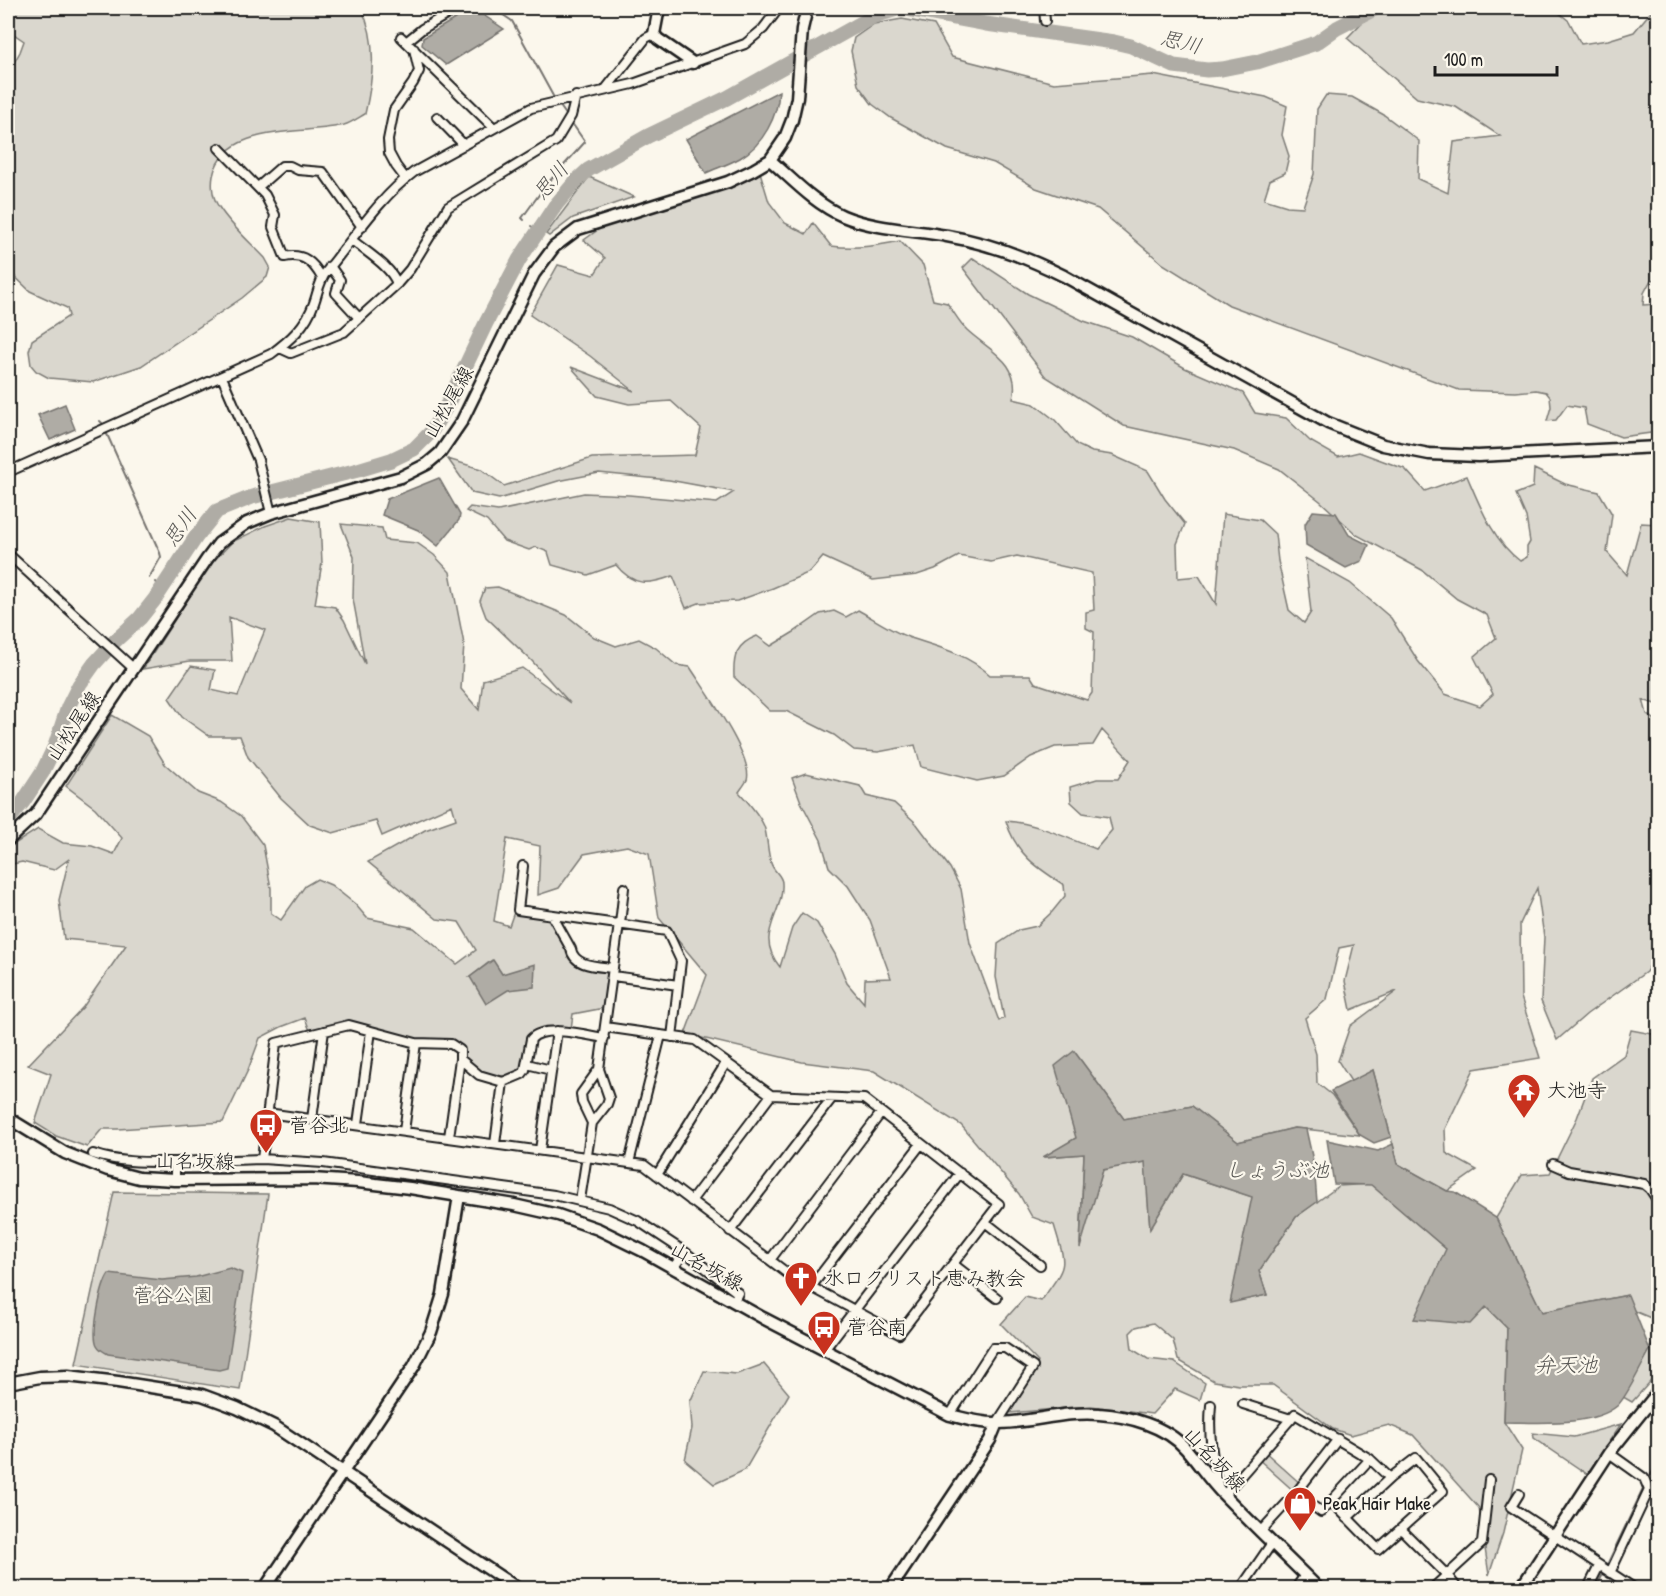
<svg xmlns="http://www.w3.org/2000/svg" width="1666" height="1596" font-family="'Patrick Hand','Klee One',sans-serif">
	<rect width="100%" height="100%" fill="#fbf7ec"/>
	<filter id="ink" filterUnits="userSpaceOnUse"><feTurbulence type="fractalNoise" baseFrequency=".0167" numOctaves="2"/><feDisplacementMap in="SourceGraphic" scale="12" xChannelSelector="R" yChannelSelector="G"/><feConvolveMatrix kernelMatrix="1 2 1 2 8 2 1 2 1" color-interpolation-filters="sRGB"/></filter>
	<g filter="url(#ink)">
		<path fill="#dad7ce" stroke="#7b7a75" stroke-width="1.5" fill-rule="evenodd" d="M 8,8 L 361,8 C 378,41 373,79 365,114 C 358,118 351,123 344,125 C 304,135 224,123 213,176 C 211,187 213,199 219,207 C 231,226 250,242 265,258 L 270,267 L 267,277 L 242,298 L 141,366 L 93,382 L 49,378 L 36,371 L 31,365 L 29,351 L 32,340 L 69,316 L 67,308 L 30,291 L 8,270 L 8,73 L 20,52 L 24,41 L 8,30 Z
			M 1376,8 L 1553,8 L 1569,21 L 1581,44 L 1608,40 L 1634,32 L 1654,8 L 1658,8 L 1658,173 L 1655,202 L 1658,201 L 1658,279 L 1651,280 L 1644,293 L 1643,305 L 1658,304 L 1658,432 L 1621,437 L 1587,424 L 1584,408 L 1567,405 L 1556,420 L 1547,421 L 1551,407 L 1550,397 L 1546,392 L 1536,390 L 1516,392 L 1459,390 L 1229,305 L 1163,264 L 1098,209 L 1036,188 L 994,163 L 947,149 L 891,118 L 872,104 L 858,85 L 851,51 L 854,38 L 874,24 L 902,19 L 934,25 L 952,57 L 1054,83 L 1153,75 L 1266,97 L 1287,106 L 1282,135 L 1289,156 L 1285,173 L 1270,180 L 1264,199 L 1287,206 L 1303,207 L 1314,174 L 1317,109 L 1326,95 L 1352,97 L 1384,115 L 1419,141 L 1418,179 L 1448,193 L 1454,142 L 1500,136 L 1456,107 L 1417,98 L 1347,38 Z
			M 760,172 L 769,202 L 785,223 L 806,234 L 813,223 L 831,246 C 856,249 876,246 900,241 L 923,265 L 933,300 L 947,303 C 954,312 959,322 967,330 C 988,350 1022,362 1013,399 L 1034,404 L 1055,420 L 1077,445 L 1092,452 L 1112,455 L 1148,471 L 1165,499 L 1185,524 L 1177,544 L 1178,578 L 1199,576 L 1216,604 L 1223,514 L 1260,520 L 1275,534 L 1278,561 L 1289,610 L 1304,623 L 1311,612 L 1305,558 L 1350,583 L 1391,618 L 1418,661 L 1445,694 L 1480,706 L 1493,694 L 1474,657 L 1496,638 L 1487,615 L 1457,599 L 1422,570 L 1357,535 L 1320,501 L 1279,469 L 1234,450 L 1124,426 L 1045,376 L 963,268 L 973,258 L 1028,294 L 1084,321 L 1132,337 L 1185,368 L 1243,393 L 1255,413 L 1286,418 L 1310,441 L 1338,457 L 1359,452 L 1405,469 L 1425,491 L 1467,476 C 1480,506 1493,541 1520,561 L 1527,557 L 1527,547 L 1530,542 L 1526,517 L 1516,494 L 1533,487 L 1534,469 L 1565,484 L 1599,492 L 1612,514 L 1607,552 L 1627,575 L 1641,523 L 1658,524 L 1658,705 L 1643,700 L 1647,714 L 1658,722 L 1658,953 L 1646,972 L 1587,1014 L 1557,1040 L 1541,1001 L 1544,937 L 1537,888 L 1520,924 L 1521,997 L 1540,1058 L 1474,1069 L 1445,1129 L 1446,1153 L 1477,1170 L 1447,1191 L 1398,1164 L 1373,1070 L 1352,1083 L 1338,1061 L 1350,1026 L 1397,991 L 1351,1010 L 1345,981 L 1354,945 L 1339,948 L 1327,999 L 1305,1018 L 1316,1054 L 1317,1083 L 1332,1095 L 1360,1135 L 1294,1128 L 1238,1142 L 1192,1106 L 1124,1119 L 1074,1051 L 1076,1138 L 1045,1157 L 1084,1154 L 1080,1245 L 1103,1169 L 1146,1162 L 1150,1228 L 1183,1174 L 1253,1197 L 1231,1302 L 1267,1295 L 1259,1271 L 1296,1217 L 1339,1186 L 1371,1184 L 1446,1249 L 1486,1307 L 1507,1328 L 1504,1422 L 1522,1450 L 1503,1533 L 1489,1575 L 1479,1508 L 1413,1435 L 1389,1425 L 1351,1435 L 1333,1429 L 1273,1385 L 1239,1385 L 1214,1381 L 1178,1360 L 1173,1340 L 1153,1323 L 1136,1327 L 1130,1333 L 1132,1349 L 1148,1359 L 1174,1362 L 1205,1383 L 1200,1400 L 1175,1389 L 1152,1414 L 1091,1406 L 1009,1413 L 1038,1362 L 1001,1324 L 1025,1297 L 1041,1301 C 1068,1263 1067,1269 1054,1225 L 1032,1217 L 1019,1194 L 961,1125 L 874,1071 L 802,1062 L 685,1034 L 707,975 L 659,918 L 649,854 L 627,846 L 584,854 L 559,888 L 538,895 L 540,846 L 507,839 L 494,921 L 509,926 L 514,912 C 554,918 549,914 569,949 L 568,951 C 577,975 596,960 609,973 L 604,1008 L 573,1014 L 571,1029 L 557,1027 L 532,1032 L 528,1040 L 523,1067 L 520,1072 L 507,1077 L 481,1073 L 466,1060 L 462,1047 L 452,1041 L 420,1040 L 350,1022 L 310,1031 L 305,1018 L 281,1027 L 260,1038 L 248,1070 L 223,1122 L 118,1129 L 102,1129 L 87,1147 L 56,1136 L 35,1123 L 51,1074 L 28,1065 L 83,1007 L 126,945 L 64,939 L 59,900 L 69,859 L 54,870 L 22,862 L 8,865 L 8,848 L 38,829 L 63,843 L 92,846 L 114,854 L 122,838 L 95,808 L 66,786 L 112,715 L 148,736 L 165,764 L 198,793 L 221,802 L 241,816 L 263,845 L 271,888 L 271,913 L 281,920 L 305,886 L 317,879 L 331,885 L 355,904 L 367,918 L 414,928 L 457,964 L 476,950 L 459,922 L 437,919 L 368,862 L 425,830 L 456,819 L 452,805 L 382,836 L 376,821 L 333,833 L 310,825 L 281,798 L 248,757 L 240,736 L 209,736 L 182,717 L 169,698 L 191,666 L 215,670 L 211,690 L 238,696 L 265,630 L 229,617 L 232,661 L 190,661 L 143,669 L 209,566 L 232,542 L 265,526 L 291,517 L 320,522 L 322,563 L 315,604 L 335,607 L 344,620 L 365,664 L 353,599 L 354,557 L 341,524 L 382,528 L 385,540 L 417,543 L 434,555 L 450,572 L 464,644 L 461,689 L 479,710 L 483,680 L 522,668 L 570,703 L 532,661 L 486,617 L 480,601 L 485,588 L 498,587 L 566,615 L 594,637 L 616,646 L 639,639 L 656,648 L 676,665 L 690,667 C 704,689 754,757 747,780 C 745,784 741,789 739,792 C 748,802 759,814 764,826 C 768,838 767,851 771,863 C 773,871 782,875 782,883 C 784,915 753,934 780,967 L 792,928 L 802,913 L 817,923 L 835,954 L 847,983 L 864,1003 L 865,979 L 891,978 L 870,920 L 848,886 L 829,867 L 821,840 L 801,802 L 792,778 L 806,773 L 860,786 L 866,796 L 894,803 L 916,823 L 950,868 L 961,889 L 970,943 L 999,1021 L 1004,1018 L 996,977 L 998,944 L 1019,930 L 1037,926 L 1052,912 L 1065,896 L 1064,885 C 1036,867 1016,854 1006,821 C 1038,823 1066,838 1096,849 L 1112,830 L 1109,817 L 1083,813 L 1071,802 L 1070,787 L 1097,779 L 1118,779 L 1130,760 L 1102,730 L 1093,745 L 1055,747 L 1031,757 L 1004,776 L 977,781 L 921,767 L 915,745 L 878,752 L 854,750 L 834,735 L 786,711 L 770,711 L 734,677 C 733,656 736,644 757,636 L 771,646 L 794,632 L 820,614 L 834,611 L 846,617 L 858,610 C 874,619 891,631 908,637 C 938,647 966,653 990,675 L 1030,675 L 1035,683 L 1087,700 L 1092,693 L 1094,632 L 1086,628 L 1086,612 L 1094,610 L 1092,573 L 1017,556 L 991,562 L 959,556 L 935,569 L 917,575 L 873,580 L 823,557 L 810,572 L 773,588 L 737,601 L 699,603 L 686,608 L 673,576 C 648,585 634,587 616,565 L 588,575 L 552,565 L 548,552 L 536,547 L 529,550 L 504,541 L 487,521 L 466,511 L 470,507 L 498,511 L 584,493 L 629,495 L 717,503 L 734,492 L 669,480 L 599,473 L 558,481 L 499,499 L 472,493 L 448,459 L 481,469 L 504,486 L 592,458 L 695,455 L 701,428 L 671,401 L 629,404 L 597,396 L 571,367 L 634,391 L 590,356 L 530,315 L 558,265 L 594,275 L 605,258 L 584,240 L 606,224 L 733,187 ZM 492,960 L 502,974 L 470,977 Z
			M 589,177 L 634,197 L 573,218 L 549,236 L 546,234 Z
			M 1631,1030 L 1658,1035 L 1658,1321 L 1634,1311 L 1627,1295 L 1542,1312 L 1496,1218 L 1522,1175 L 1550,1173 L 1577,1118 L 1592,1078 L 1624,1055 Z
			M 114,1192 L 268,1194 L 240,1390 L 76,1364 Z
			M 1658,1328 L 1658,1373 L 1632,1402 L 1623,1397 L 1650,1350 Z
			M 764,1364 L 789,1394 L 745,1470 L 714,1484 L 685,1460 L 692,1428 L 690,1402 L 704,1371 L 737,1374 Z
			M 1621,1424 L 1587,1474 L 1534,1438 L 1533,1433 L 1574,1437 Z
			M 1263,1450 L 1302,1485 L 1296,1493 L 1257,1458 Z"/>
		<path fill="#afaca5" stroke="#74726e" stroke-width="1.5" d="M 473,8 L 504,29 L 446,65 L 422,45 L 423,38 Z
			M 779,91 C 778,116 763,145 740,158 C 729,164 717,168 706,173 L 686,139 Z
			M 65,404 L 75,429 L 50,440 L 38,415 Z
			M 439,478 L 460,515 L 459,520 L 438,546 L 418,530 L 382,515 L 387,499 Z
			M 1313,511 L 1336,513 L 1349,535 L 1369,545 L 1362,561 L 1346,568 L 1306,545 L 1305,524 Z
			M 493,960 L 502,974 L 535,964 L 534,987 L 508,990 L 486,1004 L 470,977 Z
			M 1074,1051 L 1124,1119 L 1192,1106 L 1238,1142 L 1294,1128 L 1306,1129 L 1314,1165 L 1317,1202 L 1296,1217 L 1259,1271 L 1267,1295 L 1230,1303 L 1252,1197 L 1183,1174 L 1150,1229 L 1145,1162 L 1103,1170 L 1080,1248 L 1084,1154 L 1043,1157 L 1076,1138 L 1055,1066 Z
			M 1373,1070 L 1391,1137 L 1374,1143 L 1360,1135 L 1331,1091 Z
			M 1327,1140 L 1378,1151 L 1393,1144 L 1398,1164 L 1447,1191 L 1455,1192 L 1496,1218 L 1542,1312 L 1628,1295 L 1650,1350 C 1642,1364 1627,1397 1617,1406 C 1592,1427 1536,1422 1504,1422 L 1507,1328 L 1486,1307 L 1470,1324 L 1414,1319 L 1446,1249 L 1371,1185 L 1334,1184 Z
			M 230,1268 L 242,1273 L 227,1368 L 219,1370 L 108,1354 C 104,1352 99,1349 97,1345 C 91,1333 101,1285 109,1274 L 162,1280 L 196,1277 Z"/>
		<g fill="none" stroke-linecap="round" stroke-linejoin="round">
			<path stroke="#74726e" stroke-width="2" d="M 493,8 L 512,21 L 553,96 L 585,142 L 546,185 L 522,218 L 524,220
				M 891,8 L 891,9
				M 531,226 L 539,231
				M 100,421 L 102,423
				M 106,432 L 160,553 L 161,557 L 149,578
				M 156,582 L 162,589
				M 1648,1480 L 1658,1462
				M 1606,1567 L 1645,1485
				M 1596,1588 L 1604,1572"/>
			<path stroke="#afaca5" stroke-width="15" d="M 8,820 L 23,802 L 42,773 L 55,746 L 68,707 L 79,685 L 94,664 L 115,641 L 140,618 L 155,599 L 196,537 L 217,511 L 252,497 L 358,470 L 391,460 L 414,449 L 431,432 L 446,407 L 486,323 L 519,260 L 555,206 L 576,181 L 588,170 L 648,136 L 727,98 L 874,16 L 900,8 L 986,24 L 1114,42 L 1131,46 L 1174,66 L 1207,70 L 1222,69 L 1257,62 L 1316,43 L 1337,28 L 1376,8"/>
			<defs>
				<path id="street" d="M 1044,8 L 1045,21
					M 401,37 L 494,128
					M 406,42 L 422,29 L 458,8
					M 605,90 L 646,38 L 654,34
					M 437,117 L 464,145
					M 219,148 L 265,195 L 275,215 L 273,227 L 285,257 C 303,253 313,262 322,278
					M 405,178 L 396,166 L 389,153 L 388,140 L 394,110 L 413,83 L 419,71 L 414,49
					M 258,187 L 282,166 L 290,166 L 298,170 L 323,172 L 362,227
					M 352,240 C 366,252 392,267 397,284
					M 330,266 L 340,280 L 336,293 L 359,318
					M 280,348 L 291,353 L 344,332 L 397,284 L 410,269 L 448,207 L 556,141 L 571,116 L 576,96
					M 222,377 L 258,460 L 271,513
					M 8,472 L 271,354 C 290,340 306,326 314,303 C 318,292 319,282 326,272 C 354,238 379,198 414,172 L 531,108 L 633,84 L 745,44 L 763,29 L 779,8
					M 8,554 L 133,668
					M 523,866 L 518,910 L 667,931 L 681,961 L 672,1037
					M 552,915 L 571,949 C 574,967 598,966 613,968
					M 620,924 L 624,888
					M 613,976 L 678,985
					M 527,1064 L 551,1070
					M 267,1113 L 644,1165 L 791,1276 L 899,1334 L 999,1204 L 864,1099 L 771,1095 L 695,1040 L 605,1027
					M 312,1119 L 324,1031
					M 592,1123 L 582,1102 L 581,1094 L 599,1069
					M 358,1124 L 371,1031
					M 404,1131 L 416,1043
					M 449,1137 L 460,1059
					M 495,1144 L 503,1082
					M 540,1150 L 557,1031
					M 93,1154 C 120,1163 147,1162 175,1162
					M 262,1159 L 276,1043 L 349,1025 L 416,1043 L 451,1044 L 460,1050 L 460,1059 L 479,1075 L 503,1082 L 522,1074 L 525,1070 L 531,1039 C 544,1024 586,1035 604,1038
					M 629,1163 L 661,1035
					M 1553,1164 L 1569,1171 L 1644,1184 L 1650,1189 L 1658,1201
					M 657,1175 L 726,1063
					M 175,1180 L 175,1162 L 262,1159 L 323,1163 L 554,1195 L 609,1208 L 638,1221 L 685,1252 L 673,1268
					M 580,1200 L 592,1123 L 607,1104 L 609,1098 L 599,1069 L 619,924
					M 691,1201 L 771,1095
					M 985,1222 L 1040,1265
					M 730,1231 L 832,1098
					M 685,1252 L 738,1293 L 734,1301
					M 770,1260 L 881,1113
					M 953,1264 L 997,1298
					M 811,1287 L 921,1144
					M 824,1350 L 960,1173
					M 1243,1404 L 1291,1419
					M 1211,1405 C 1208,1435 1213,1461 1219,1489
					M 950,1415 L 993,1348 L 1005,1348 L 1033,1367 L 997,1423
					M 1609,1453 L 1644,1478 L 1649,1490 L 1610,1573
					M 1296,1493 L 1321,1512 L 1370,1459
					M 1519,1494 L 1511,1507 L 1634,1588
					M 1224,1495 L 1295,1414 L 1370,1459 L 1390,1478
					M 1331,1501 L 1378,1549 L 1443,1491 L 1416,1458 L 1390,1478 L 1347,1518
					M 1401,1529 L 1447,1575 L 1457,1588
					M 1261,1531 L 1296,1493 L 1338,1439
					M 1241,1588 L 1272,1543
					M 1296,1588 L 1305,1575
					M 1433,1588 L 1482,1543 L 1489,1480
					M 1588,1588 L 1599,1566"/>
				<path id="secondary" d="M 659,8 L 654,34 L 658,39 L 693,63
					M 770,160 C 792,179 815,204 843,216 C 874,229 914,230 947,236 C 989,243 1026,257 1064,276 L 1328,423 L 1383,445 L 1429,454 L 1478,456 L 1658,447
					M 8,840 L 36,814 L 207,559 L 219,543 L 247,523 L 271,513 L 401,477 L 427,464 L 440,453 L 462,421 L 534,274 L 554,247 L 578,229 L 728,182 L 753,170 L 770,160 L 785,138 L 792,120 L 797,98 L 802,29 L 807,8
					M 8,1118 L 65,1153 L 108,1170 L 139,1178 L 175,1180 L 312,1179 L 358,1182 L 410,1188 L 514,1205 L 558,1215 L 598,1229 L 643,1251 L 763,1318 L 950,1415 C 966,1419 983,1424 999,1423 C 1033,1422 1066,1411 1099,1414 C 1129,1416 1166,1426 1186,1449 C 1199,1464 1210,1481 1224,1495 C 1255,1527 1287,1557 1318,1588
					M 8,1383 L 40,1377 L 68,1376 L 118,1382 L 202,1395 L 237,1408 L 274,1426 L 517,1588
					M 265,1588 L 414,1366 L 431,1332 L 443,1294 L 459,1196
					M 891,1588 L 990,1440 L 997,1423
					M 1521,1588 L 1609,1453 L 1658,1392"/>
			</defs>
			<use href="#street" stroke="#1c1c1c" stroke-width="12"/>
			<use href="#secondary" stroke="#1c1c1c" stroke-width="15"/>
			<use href="#street" stroke="#fbf7ec" stroke-width="8"/>
			<use href="#secondary" stroke="#fbf7ec" stroke-width="10"/>
		</g>
	</g>
	<defs>
		<symbol id="temple-pin" viewBox="-11 -11 22 30"><path d="M0 17L-7.5 6A9.5 9.5 0 1 1 7.5 6Z" fill="#c8321e" stroke="#fbf7ec"/><path d="M0-6L5-2H3V0L6.5 2.5H4V6H1.5V3h-3V6H-4V2.5H-6.5L-3 0V-2H-5Z" fill="#fff"/></symbol>
		<symbol id="bus-pin" viewBox="-11 -11 22 30"><path d="M0 17L-7.5 6A9.5 9.5 0 1 1 7.5 6Z" fill="#c8321e" stroke="#fbf7ec"/><path d="M-5-6H5V4H4V6H2V4H-2V6H-4V4H-5ZM-3.5-4V0h7V-4ZM-3.5 1.2v1.5H-2V1.2ZM2 1.2v1.5H3.5V1.2Z" fill="#fff"/></symbol>
		<symbol id="church-pin" viewBox="-11 -11 22 30"><path d="M0 17L-7.5 6A9.5 9.5 0 1 1 7.5 6Z" fill="#c8321e" stroke="#fbf7ec"/><path d="M-1.2-6h2.4v3.5h3.3v2.4h-3.3V6h-2.4V-.1h-3.3v-2.4h3.3Z" fill="#fff"/></symbol>
		<symbol id="shop-pin" viewBox="-11 -11 22 30"><path d="M0 17L-7.5 6A9.5 9.5 0 1 1 7.5 6Z" fill="#c8321e" stroke="#fbf7ec"/><path d="M-5-2.5h2.3a2.7 3.5 0 0 1 5.4 0H5L5.5 6h-11ZM-1.5-2.5h3a1.5 2.3 0 0 0-3 0Z" fill="#fff"/></symbol>
	</defs>
	<g fill-rule="evenodd">
		<use href="#temple-pin" x="1505" y="1071" width="38" height="52"/>
		<use href="#bus-pin" x="247" y="1106" width="38" height="52"/>
		<use href="#church-pin" x="782" y="1259" width="38" height="52"/>
		<use href="#bus-pin" x="805" y="1308" width="38" height="52"/>
		<use href="#shop-pin" x="1281" y="1484" width="38" height="52"/>
	</g>
	<g text-anchor="middle" stroke-width="4.5" stroke-linejoin="round" paint-order="stroke">
		<g font-size="20" fill="#1c1c1c" stroke="#fbf7ec">
			<text transform="translate(448 402) rotate(-60)" y="7">山松尾線</text>
			<text transform="translate(73 726) rotate(-56)" y="7">山松尾線</text>
			<text transform="translate(195 1161) rotate(1)" y="7">山名坂線</text>
			<text transform="translate(707 1266) rotate(29)" y="7">山名坂線</text>
			<text transform="translate(1215 1459) rotate(47)" y="7">山名坂線</text>
		</g>
		<g font-size="20" fill="#1c1c1c" stroke="#fbf7ec" text-anchor="start">
			<text x="1547" y="1097">大池寺</text>
			<text x="289" y="1132">菅谷北</text>
			<text x="824" y="1285">水口クリスト恵み教会</text>
			<text x="847" y="1334">菅谷南</text>
			<text x="1323" y="1510">Peak Hair Make</text>
		</g>
		<g font-size="20" fill="#555451" stroke="#fbf7ec">
			<text x="173" y="1302">菅谷公園</text>
		</g>
		<g font-size="21" font-style="italic" fill="#575653" stroke="#fbf7ec">
			<text transform="translate(1181 42) rotate(14)" y="7">思川</text>
			<text transform="translate(551 181) rotate(-50)" y="7">思川</text>
			<text transform="translate(180 527) rotate(-55)" y="7">思川</text>
			<text x="1277" y="1177">しょうぶ池</text>
			<text x="1566" y="1372">弁天池</text>
		</g>
	</g>
	<rect width="1666" height="1596" fill="none" stroke="#fbf7ec" stroke-width="30"/>
	<rect x="15" y="15" width="1636" height="1566" fill="none" stroke="#1c1c1c" stroke-width="2" filter="url(#ink)"/>
	<path d="M1435 66v9h122v-9" fill="none" stroke="#1c1c1c" stroke-width="3"/>
	<text x="1444" y="66" font-size="18" fill="#1c1c1c" stroke="#fbf7ec" stroke-width="4.5" paint-order="stroke">100 m</text>
</svg>
